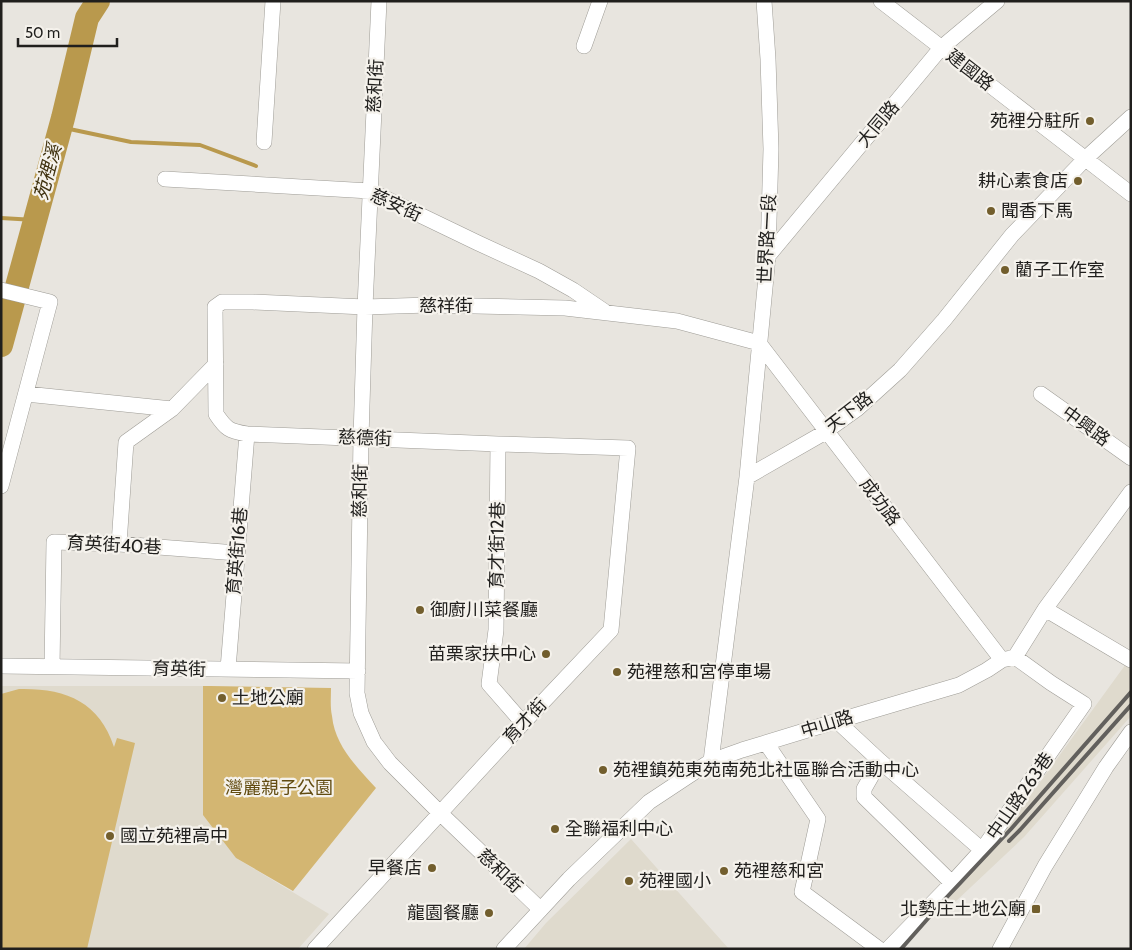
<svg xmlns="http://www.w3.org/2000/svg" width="1132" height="950" font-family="Cabin,'Noto Sans TC',sans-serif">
	<rect width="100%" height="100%" fill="#e8e5df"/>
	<path fill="#dfdacd" d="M 1131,657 L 1131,716 L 1024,837 L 954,903 L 945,895 L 1035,789 Z
		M 1,686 L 208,686 L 236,858 L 329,914 L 298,949 L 1,949 Z
		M 631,839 L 729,949 L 524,949 L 546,923 Z"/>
	<path fill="#d3b672" d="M 203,686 L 210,686 L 331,688 C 331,697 330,707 332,716 C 335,746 357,767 376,788 L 293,891 L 236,858 L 203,815 Z
		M 19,689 C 65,688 99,701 114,747 L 117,738 L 135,743 L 87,949 L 1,949 L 1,694 Z"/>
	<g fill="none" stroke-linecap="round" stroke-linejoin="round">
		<path stroke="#b9994d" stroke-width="4" d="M 60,127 L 131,142 L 200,145 L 256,166
			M 1,218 L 35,220"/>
		<path stroke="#b9994d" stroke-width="24" d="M 1,345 L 63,118 L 87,18 L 98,1"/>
		<defs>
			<path id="minor" d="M 379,1 L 365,307 L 361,438 L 357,693 L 361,713 L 374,742 L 390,763 L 440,813 L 540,909
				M 881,1 L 1131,194
				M 584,46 L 600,1
				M 264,142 L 273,1
				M 165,179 L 370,191 L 478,243 L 539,271 L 573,290 L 604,311
				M 768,256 L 941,48 L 997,1
				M 1,290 L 50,302 L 1,486
				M 26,394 L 172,409
				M 1041,394 L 1131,458
				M 498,444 L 496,630 L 489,684 L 523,723
				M 747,477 L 822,434 L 857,409 L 900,370 L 944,320 L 1012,235 L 1085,159 L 1131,117
				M 119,544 L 126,442 L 172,409 L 216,364
				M 1045,609 L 1131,660
				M 1,666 L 358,671
				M 52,667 L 54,542 L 119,544 L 237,553
				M 228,669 L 247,434
				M 837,721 L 880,761 L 982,850 L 1084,704 L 1051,683 L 1015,657
				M 766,743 L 818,819 L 802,892 L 879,949
				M 711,761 L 747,477 L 768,256 L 771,149 L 768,59 L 764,1
				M 880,761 L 864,789 L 864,797 L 952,883
				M 315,949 L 523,723 L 611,630 L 628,448 L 498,444 L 247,434 C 229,431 226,429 216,414 L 215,307 L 222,302 L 253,302 L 365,307 L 429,305 L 565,308 L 677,321 L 759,343 L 1002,660
				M 504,949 L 569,879 L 649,802 L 711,761 L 742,750 L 837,721 L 959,685 L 987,670 L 1002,660 L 1015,657 L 1045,609 L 1131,492
				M 888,949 L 952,883 L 982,850
				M 1000,949 L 1045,866 L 1106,767 L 1131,732"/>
		</defs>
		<use href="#minor" stroke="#9e9c96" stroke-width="16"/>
		<use href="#minor" stroke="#fff" stroke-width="15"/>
		<path stroke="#62605d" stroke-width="4" d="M 1009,841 L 1020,830 L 1131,705
			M 901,949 L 946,898 L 1011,829 L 1131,692"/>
	</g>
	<g fill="#725e2d" stroke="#f5f2ec" stroke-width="2">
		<circle cx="1090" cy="121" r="5"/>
		<circle cx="1078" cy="181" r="5"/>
		<circle cx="991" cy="211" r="5"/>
		<circle cx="1005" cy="270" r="5"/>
		<circle cx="420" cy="610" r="5"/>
		<circle cx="546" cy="654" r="5"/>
		<circle cx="617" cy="672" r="5"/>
		<circle cx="222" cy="698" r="5"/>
		<circle cx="603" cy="770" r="5"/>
		<circle cx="555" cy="829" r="5"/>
		<circle cx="110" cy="836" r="5"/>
		<circle cx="432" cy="868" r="5"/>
		<circle cx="724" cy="871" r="5"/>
		<circle cx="629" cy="881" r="5"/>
		<rect x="1031" y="904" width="10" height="10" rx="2.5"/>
		<circle cx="489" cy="913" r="5"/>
	</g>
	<g text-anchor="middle" stroke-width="4.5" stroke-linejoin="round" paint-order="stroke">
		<g font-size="18" fill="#201f1d" stroke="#f5f2ec">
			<text transform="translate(970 70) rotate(38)" y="6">建國路</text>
			<text transform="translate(375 86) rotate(-87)" y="6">慈和街</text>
			<text transform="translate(878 124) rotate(-50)" y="6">大同路</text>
			<text transform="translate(396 205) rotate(24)" y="6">慈安街</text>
			<text transform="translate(767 239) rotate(-87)" y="6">世界路一段</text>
			<text x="446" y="312">慈祥街</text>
			<text transform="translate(849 412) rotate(-38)" y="6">天下路</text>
			<text transform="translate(1086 426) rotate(36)" y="6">中興路</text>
			<text transform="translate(365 438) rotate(2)" y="6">慈德街</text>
			<text transform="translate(360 491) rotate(-89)" y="6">慈和街</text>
			<text transform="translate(880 502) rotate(53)" y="6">成功路</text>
			<text transform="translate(114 545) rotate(3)" y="6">育英街40巷</text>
			<text transform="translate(497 545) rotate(-89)" y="6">育才街12巷</text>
			<text transform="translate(237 551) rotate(-85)" y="6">育英街16巷</text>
			<text transform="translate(179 669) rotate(1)" y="6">育英街</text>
			<text transform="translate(525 721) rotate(-47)" y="6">育才街</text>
			<text transform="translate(827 724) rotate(-17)" y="6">中山路</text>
			<text transform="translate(1020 796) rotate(-55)" y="6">中山路263巷</text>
			<text transform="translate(500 871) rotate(44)" y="6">慈和街</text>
		</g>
		<g font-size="18" fill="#201f1d" stroke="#f5f2ec" text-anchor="start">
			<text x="1080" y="127" text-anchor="end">苑裡分駐所</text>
			<text x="1068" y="187" text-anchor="end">耕心素食店</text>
			<text x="1001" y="217">聞香下馬</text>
			<text x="1015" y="276">藺子工作室</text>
			<text x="430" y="616">御廚川菜餐廳</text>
			<text x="536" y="660" text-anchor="end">苗栗家扶中心</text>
			<text x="627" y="678">苑裡慈和宮停車場</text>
			<text x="232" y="704">土地公廟</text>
			<text x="613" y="776">苑裡鎮苑東苑南苑北社區聯合活動中心</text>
			<text x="565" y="835">全聯福利中心</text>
			<text x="120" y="842">國立苑裡高中</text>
			<text x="422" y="874" text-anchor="end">早餐店</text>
			<text x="734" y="877">苑裡慈和宮</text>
			<text x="639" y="887">苑裡國小</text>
			<text x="1026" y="915" text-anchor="end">北勢庄土地公廟</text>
			<text x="479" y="919" text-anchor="end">龍園餐廳</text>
		</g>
		<g font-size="18" fill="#624c11" stroke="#f5f2ec">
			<text x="279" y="794">灣麗親子公園</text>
		</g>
		<g font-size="19" font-style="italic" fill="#413311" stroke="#f5f2ec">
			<text transform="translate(47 172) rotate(-75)" y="7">苑裡溪</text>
		</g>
	</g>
	<rect width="1132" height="950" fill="none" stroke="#201f1d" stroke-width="5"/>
	<path d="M18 38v8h99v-8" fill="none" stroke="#201f1d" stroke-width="2.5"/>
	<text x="25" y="38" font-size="15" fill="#201f1d" stroke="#f5f2ec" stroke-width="4" paint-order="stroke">50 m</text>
</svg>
